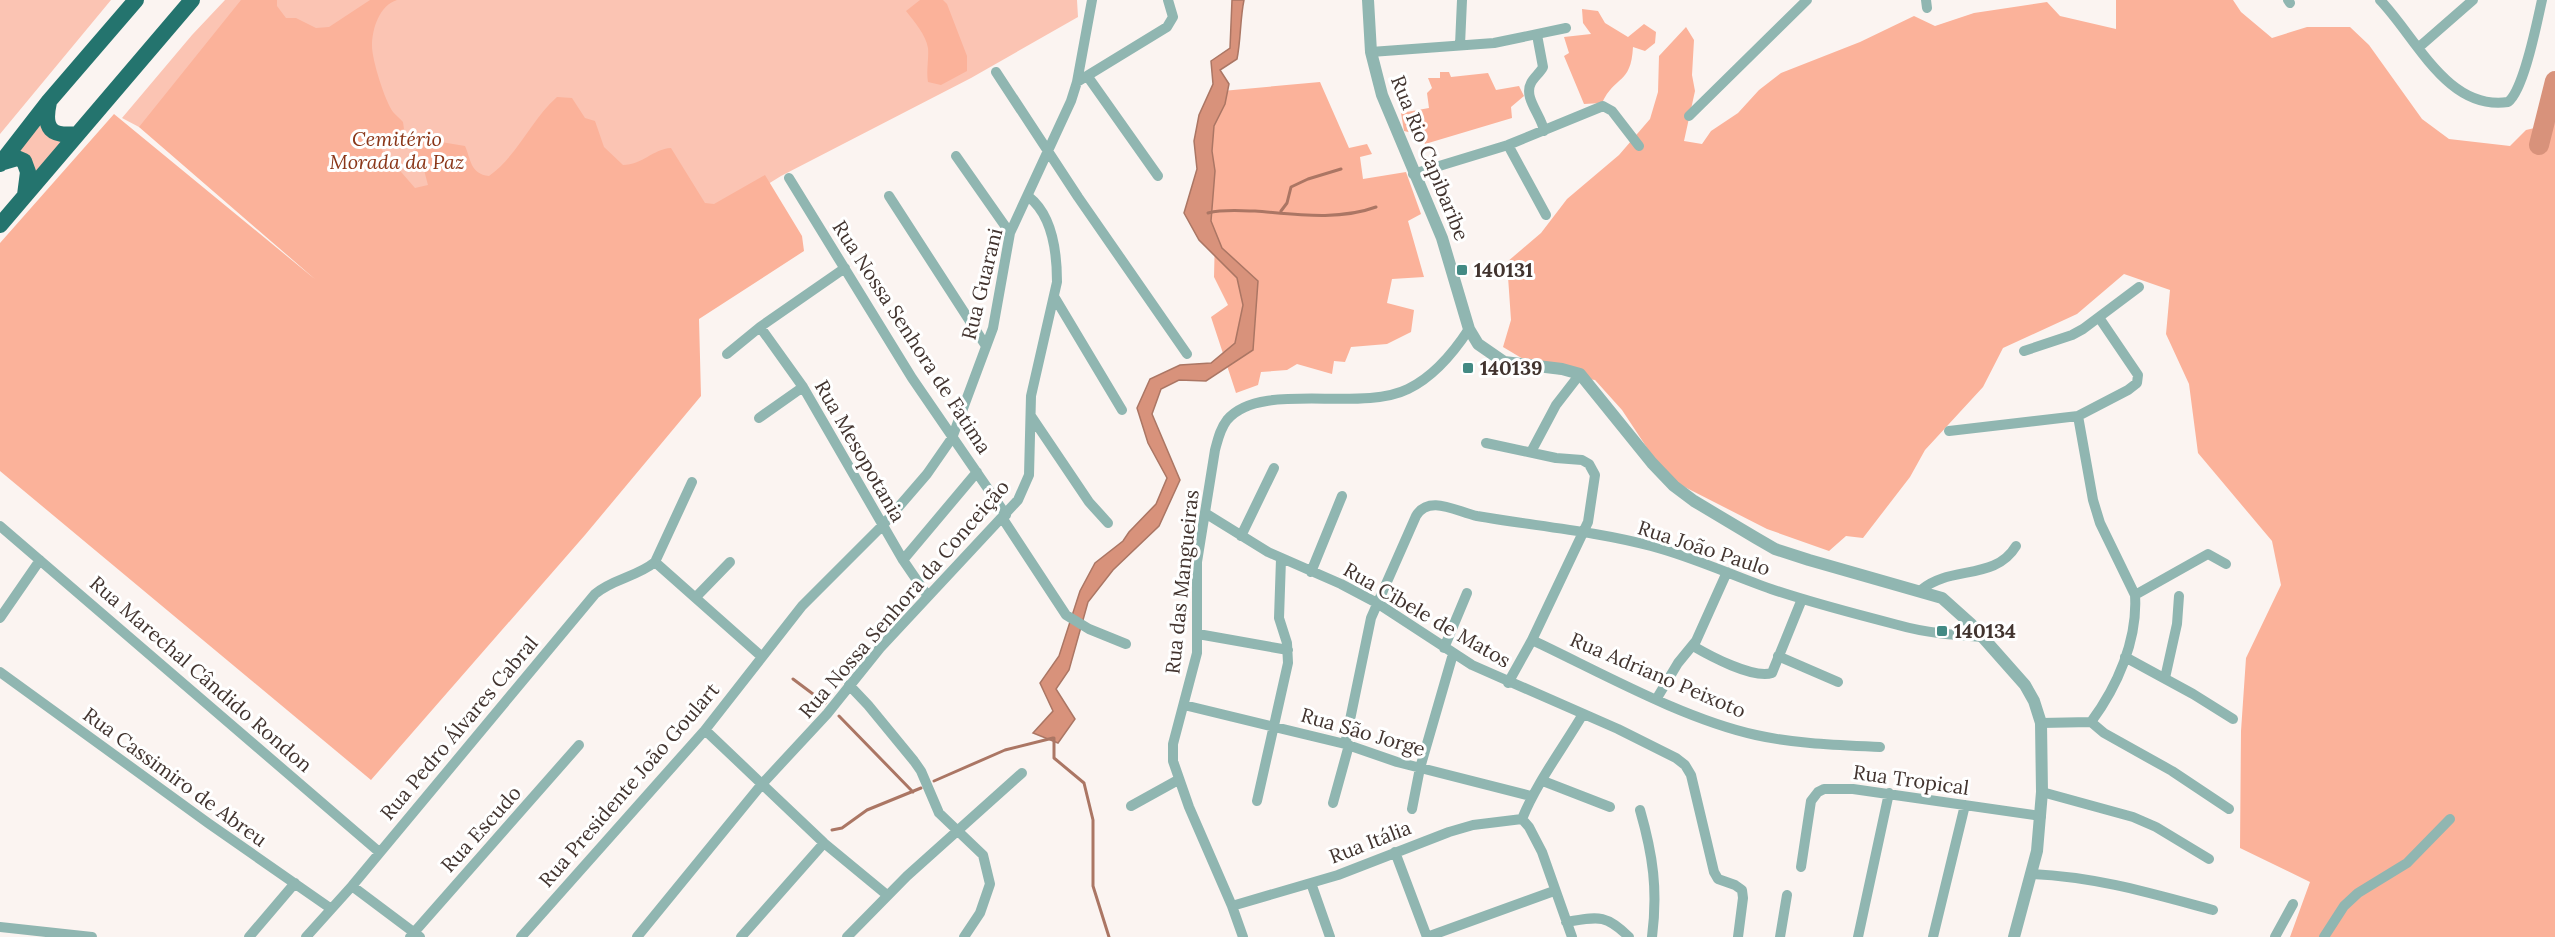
<svg xmlns="http://www.w3.org/2000/svg" width="2555" height="937" font-family="Lora,serif">
	<rect width="100%" height="100%" fill="#fbf4f1"/>
	<path fill="#fbc4b3" d="M 0,0 L 111,0 L 0,134 Z
		M 225,0 L 1077,0 L 1078,17 L 971,78 L 781,176 L 598,289 L 139,127 L 122,118 L 192,35 Z
		M 49,101 L 47,123 L 77,134 L 25,196 L 28,167 L 0,163 Z"/>
	<path fill="#fbb29a" d="M 241,0 L 277,0 L 277,6 L 286,18 L 296,18 L 316,28 L 329,27 L 370,0 L 397,0 C 380,5 372,28 372,46 C 372,60 385,101 393,112 C 396,115 400,119 403,122 L 404,129 L 375,138 L 382,150 L 415,188 L 428,185 L 424,170 L 411,157 L 423,139 L 465,146 C 471,159 470,174 489,176 C 518,155 531,120 557,97 L 572,98 L 585,118 L 595,121 L 604,147 L 623,165 C 642,165 653,149 671,148 L 705,203 L 714,204 L 765,175 L 802,236 L 804,251 L 699,319 L 701,396 L 585,535 L 371,780 L 0,471 L 0,243 L 114,114 L 316,280 L 139,127 Z
		M 920,0 L 943,0 L 947,4 L 967,56 L 967,71 L 941,85 L 928,82 C 926,71 929,59 928,48 C 926,35 914,21 906,11 Z
		M 2116,0 L 2233,0 L 2241,12 L 2272,38 L 2307,27 L 2350,27 L 2369,45 L 2422,119 L 2449,139 L 2510,146 L 2526,130 L 2555,123 L 2555,937 L 2290,937 L 2310,882 L 2240,848 L 2241,731 L 2246,658 L 2281,585 L 2272,541 L 2198,453 L 2189,384 L 2166,334 L 2170,290 L 2124,274 L 2077,314 L 2003,348 L 1983,387 L 1925,450 L 1910,477 L 1863,538 L 1846,536 L 1829,551 L 1767,529 L 1667,478 L 1622,410 L 1595,380 L 1545,372 L 1503,347 L 1511,320 L 1507,262 L 1541,233 L 1567,199 L 1619,155 L 1650,119 L 1658,92 L 1659,56 L 1686,27 L 1694,40 L 1692,75 L 1695,91 L 1684,141 L 1702,144 L 1711,131 L 1738,113 L 1759,90 L 1781,73 L 1860,42 L 1914,16 L 1935,26 L 1974,13 L 2047,2 L 2060,16 L 2116,29 Z
		M 1582,9 L 1598,11 L 1605,23 L 1628,37 L 1644,24 L 1656,32 L 1655,43 L 1645,51 L 1633,47 C 1631,85 1615,75 1602,103 L 1584,104 L 1564,56 L 1569,53 L 1564,37 L 1591,34 L 1583,23 Z
		M 1440,72 L 1449,72 L 1451,77 L 1488,73 L 1496,90 L 1519,86 L 1524,96 L 1511,107 L 1512,118 L 1425,144 L 1421,135 L 1404,131 L 1401,113 L 1429,108 L 1427,93 L 1432,88 L 1428,78 L 1440,78 Z
		M 1320,82 L 1349,148 L 1367,144 L 1372,154 L 1360,157 L 1363,179 L 1406,172 L 1421,214 L 1408,221 L 1424,277 L 1392,279 L 1387,303 L 1414,310 L 1411,332 L 1387,344 L 1351,347 L 1345,362 L 1334,361 L 1332,374 L 1297,364 L 1287,370 L 1261,372 L 1258,385 L 1236,393 L 1211,317 L 1228,305 L 1214,277 L 1215,236 L 1205,225 L 1211,92 Z"/>
	<path fill="#d8927b" stroke="#ab7664" stroke-width="1.5" d="M 1232,0 L 1244,0 C 1240,19 1241,39 1237,59 L 1220,70 L 1229,84 L 1225,104 L 1214,126 L 1212,151 L 1215,171 L 1211,221 L 1222,248 L 1258,281 L 1253,350 L 1206,381 L 1179,380 L 1161,389 L 1152,414 L 1180,480 L 1159,526 L 1113,570 L 1088,602 L 1069,670 L 1056,689 L 1075,719 L 1058,743 L 1033,733 L 1053,711 L 1040,683 L 1059,656 L 1080,591 L 1095,563 L 1123,541 L 1129,532 L 1156,504 L 1167,478 L 1148,443 L 1137,408 L 1150,379 L 1180,365 L 1211,363 L 1235,343 L 1243,305 L 1237,278 L 1199,240 L 1184,213 L 1197,169 L 1194,141 L 1199,115 L 1213,84 L 1211,61 L 1230,48 Z"/>
	<g fill="none" stroke-linecap="round" stroke-linejoin="round">
		<path stroke="#ab7664" stroke-width="3" d="M 1281,211 L 1287,203 L 1291,187 L 1308,179 L 1341,169
			M 1208,213 C 1225,209 1238,211 1255,211 C 1294,214 1338,221 1376,207
			M 793,679 L 825,703
			M 839,716 L 913,792
			M 1054,738 L 1054,758 L 1084,783 L 1093,820 L 1093,886 L 1109,937
			M 934,781 L 1005,750 L 1053,738
			M 832,830 L 842,828 L 867,810 L 921,788"/>
		<path stroke="#d8927b" stroke-width="20" d="M 2539,145 L 2555,81"/>
		<path stroke="#90b6b1" stroke-width="10" d="M 1926,0 L 1927,8
			M 2288,0 L 2290,3
			M 2380,0 C 2416,37 2447,111 2508,102 C 2524,90 2537,22 2542,0
			M 1537,35 L 1543,67 C 1540,73 1534,77 1531,83 C 1523,98 1542,116 1544,131
			M 1460,45 L 1462,0
			M 2418,48 L 2473,0
			M 1371,52 L 1494,43 L 1566,28
			M 996,72 L 1078,197 L 1187,354
			M 1088,77 L 1158,176
			M 1077,82 L 1167,27 L 1173,17 L 1168,0
			M 1689,116 L 1807,0
			M 1508,145 L 1546,215
			M 956,156 L 1010,233
			M 1413,174 L 1508,145 L 1603,106 L 1612,111 L 1639,146
			M 789,178 L 912,378 L 1006,515
			M 889,196 L 986,346
			M 1055,298 L 1122,410
			M 760,327 L 803,387 L 903,560 L 927,595
			M 2024,351 L 2072,335 L 2083,329 L 2139,287
			M 727,354 L 760,327 L 845,268
			M 1031,416 L 1089,502 L 1108,523
			M 2078,416 L 2093,500 L 2100,523 L 2135,595 C 2138,640 2117,687 2091,722
			M 759,418 L 803,387
			M 1949,431 L 2078,416 L 2128,390 L 2137,383 L 2138,375 L 2100,319
			M 1486,443 L 1556,458 L 1582,460 L 1589,464 L 1595,475 L 1588,522 L 1532,640 L 1508,683
			M 1531,452 L 1556,405 L 1580,374
			M 1205,513 L 1268,552 L 1341,584 L 1377,603 L 1472,665 L 1618,729 L 1676,758 L 1685,765 L 1691,775 L 1714,872 L 1718,879 L 1735,885 L 1742,890 L 1743,898 L 1738,937
			M 1003,519 L 1066,615 L 1089,629 L 1126,644
			M 0,526 L 378,851
			M 1241,536 L 1274,468
			M 903,560 L 977,472
			M 655,562 L 761,656
			M 655,562 L 692,482
			M 1311,572 L 1342,496
			M 1921,590 C 1950,565 1995,581 2016,546
			M 2135,595 L 2208,554 L 2226,564
			M 696,597 L 730,562
			M 0,618 L 40,560
			M 1198,634 L 1288,650
			M 1532,640 C 1600,672 1683,719 1756,735 C 1796,744 1839,745 1880,747
			M 1693,646 C 1710,656 1753,679 1772,673 L 1802,599
			M 1444,648 L 1467,593
			M 1778,656 L 1838,682
			M 2125,657 L 2193,694 L 2233,719
			M 0,672 L 208,823 L 330,908
			M 2165,678 L 2177,624 L 2179,596
			M 849,685 L 868,705 L 914,761 L 921,771 L 939,813 L 983,855 L 990,884 L 980,913 L 964,937
			M 1657,698 L 1678,663 L 1696,641 L 1727,572
			M 1184,705 L 1345,744 L 1397,762 L 1531,796
			M 2041,723 L 2091,722 L 2104,733 L 2172,771 L 2229,809
			M 705,730 L 824,843 L 887,895
			M 1345,744 L 1371,618 L 1416,516 C 1429,494 1457,512 1477,516 C 1535,526 1594,531 1651,546 C 1693,557 1731,575 1771,589 C 1812,603 1855,614 1898,625 C 1926,633 1954,635 1983,637
			M 1543,781 L 1610,807
			M 2042,792 L 2133,817 L 2156,827 L 2209,859
			M 1257,801 L 1288,663 L 1287,643 L 1279,618 L 1281,559
			M 1333,803 L 1349,745
			M 1131,806 L 1178,780
			M 1412,809 L 1420,768 L 1453,654
			M 1640,810 C 1653,855 1658,890 1652,937
			M 1522,819 L 1529,827 L 1542,852 L 1572,937
			M 1522,819 C 1537,782 1563,748 1583,714
			M 1395,852 L 1427,937 L 1554,891
			M 1801,867 L 1811,801 L 1818,792 L 1824,789 L 1853,789 L 2041,816
			M 2032,874 C 2097,877 2150,893 2213,910
			M 1311,883 L 1330,937
			M 352,886 L 420,937
			M 1232,906 L 1338,875 L 1449,832 L 1473,825 L 1522,819
			M 1566,922 C 1597,917 1605,913 1629,937
			M 0,927 L 92,937
			M 249,937 L 295,883
			M 306,937 L 352,886 L 595,594 C 612,579 637,577 655,562
			M 410,937 L 579,745
			M 521,937 L 705,730 L 802,606 L 883,525 L 927,474 L 952,438 L 993,328 L 1010,233 L 1071,101 L 1077,82 L 1092,0
			M 637,937 L 762,784 L 827,714 L 880,648 L 1018,500 L 1029,475 L 1031,396 L 1057,282 C 1057,254 1053,216 1029,197
			M 741,937 L 824,843
			M 847,937 L 907,876 L 1022,773
			M 1243,937 L 1232,906 L 1189,807 L 1173,761 L 1173,744 L 1197,653 L 1197,562 L 1215,450 C 1218,439 1220,429 1227,420 C 1260,380 1360,413 1408,389 C 1433,377 1454,352 1469,329
			M 1780,937 L 1787,895
			M 1858,937 L 1889,793
			M 1933,937 L 1965,805
			M 2275,937 L 2293,904
			M 2324,937 L 2344,906 L 2358,893 L 2407,863 L 2450,819"/>
		<path stroke="#90b6b1" stroke-width="12" d="M 1368,0 L 1371,52 L 1382,95 L 1442,238 L 1469,329 L 1478,344 L 1504,362 L 1562,369 L 1580,374 L 1652,463 L 1674,486 L 1694,501 L 1756,538 L 1775,549 L 1809,560 L 1942,598 L 1971,624 L 2025,685 L 2034,701 L 2041,723 L 2042,792 L 2037,851 L 2014,937"/>
		<path stroke="#24746e" stroke-width="16" d="M 49,102 C 43,129 51,137 77,134
			M 0,163 L 17,158 L 24,161 L 28,172 L 25,195
			M 0,164 L 49,101 L 136,0
			M 0,225 L 192,0"/>
	</g>
	<g fill="#438a84" stroke="#fff" stroke-width="2">
		<rect x="1456" y="264" width="12" height="12" rx="3"/>
		<rect x="1462" y="362" width="12" height="12" rx="3"/>
		<rect x="1936" y="625" width="12" height="12" rx="3"/>
	</g>
	<g text-anchor="middle" stroke-width="6" stroke-linejoin="round" paint-order="stroke">
		<g font-size="20" font-style="italic" fill="#8a3618" stroke="#fff">
			<text x="397" y="146">Cemitério<tspan x="397" dy="23">Morada da Paz</tspan></text>
		</g>
		<g font-size="20" fill="#42342f" stroke="#fff">
			<text transform="translate(1430 158) rotate(68)" y="7">Rua Rio Capibaribe</text>
			<text transform="translate(982 284) rotate(-76)" y="7">Rua Guarani</text>
			<text transform="translate(912 337) rotate(57)" y="7">Rua Nossa Senhora de Fatima</text>
			<text transform="translate(860 451) rotate(60)" y="7">Rua Mesopotania</text>
			<text transform="translate(1704 548) rotate(18)" y="7">Rua João Paulo</text>
			<text transform="translate(1182 582) rotate(-84)" y="7">Rua das Mangueiras</text>
			<text transform="translate(904 599) rotate(-49)" y="7">Rua Nossa Senhora da Conceição</text>
			<text transform="translate(1427 615) rotate(30)" y="7">Rua Cibele de Matos</text>
			<text transform="translate(201 674) rotate(41)" y="7">Rua Marechal Cândido Rondon</text>
			<text transform="translate(1658 675) rotate(23)" y="7">Rua Adriano Peixoto</text>
			<text transform="translate(459 728) rotate(-50)" y="7">Rua Pedro Álvares Cabral</text>
			<text transform="translate(1363 732) rotate(16)" y="7">Rua São Jorge</text>
			<text transform="translate(175 777) rotate(36)" y="7">Rua Cassimiro de Abreu</text>
			<text transform="translate(1911 780) rotate(8)" y="7">Rua Tropical</text>
			<text transform="translate(629 785) rotate(-49)" y="7">Rua Presidente João Goulart</text>
			<text transform="translate(481 829) rotate(-48)" y="7">Rua Escudo</text>
			<text transform="translate(1370 842) rotate(-21)" y="7">Rua Itália</text>
		</g>
		<g font-size="20" font-weight="bold" fill="#42342f" stroke="#fff" text-anchor="start">
			<text x="1474" y="277">140131</text>
			<text x="1480" y="375">140139</text>
			<text x="1954" y="638">140134</text>
		</g>
	</g>
</svg>
